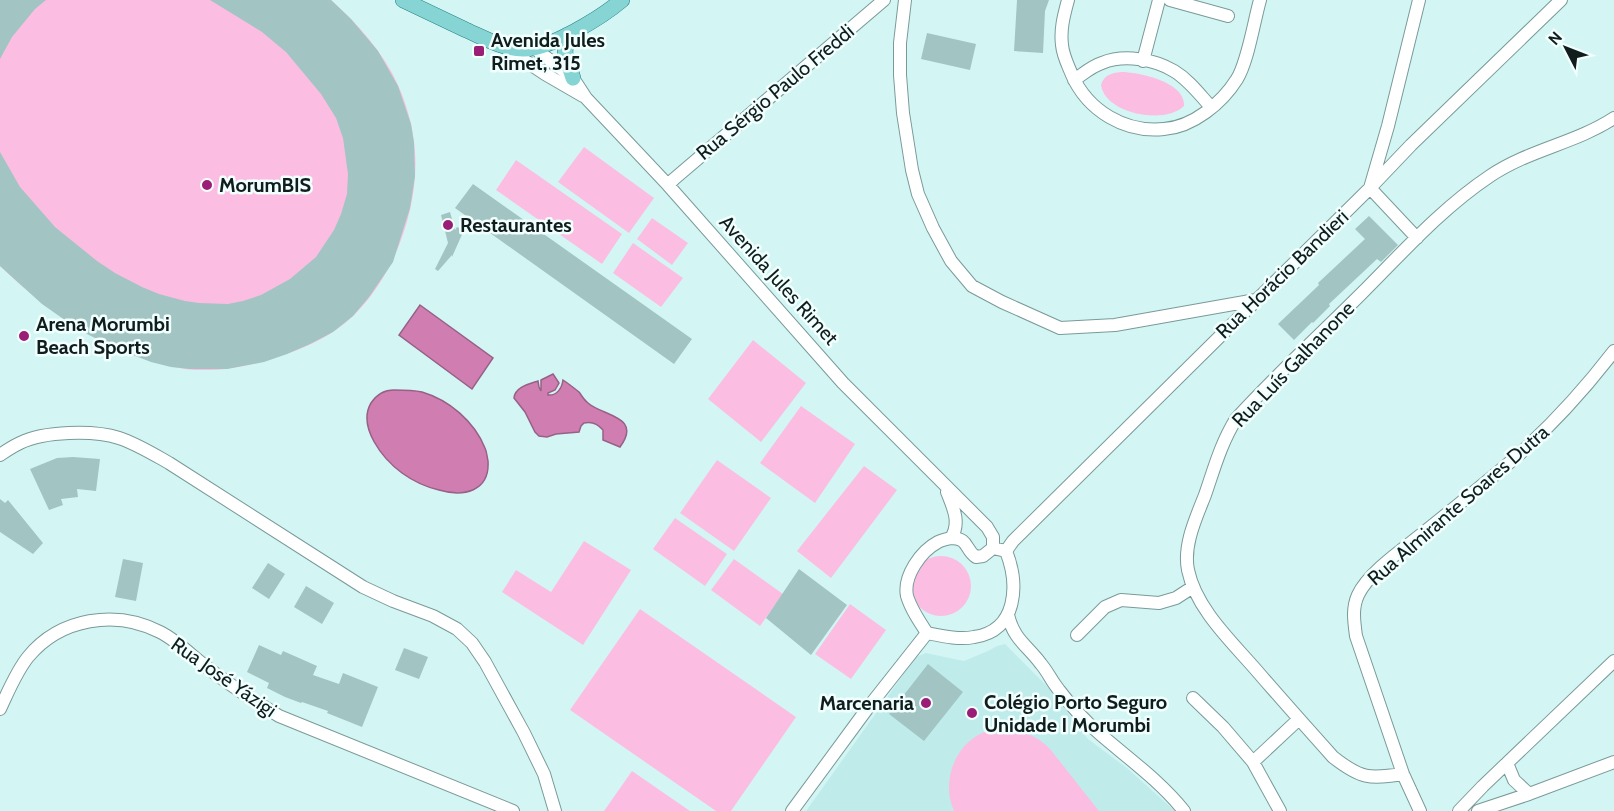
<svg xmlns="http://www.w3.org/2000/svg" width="1614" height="811" font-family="Cabin,sans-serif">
	<rect width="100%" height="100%" fill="#d3f6f5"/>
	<path fill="#bfeceb" d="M 1005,644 L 1048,687 L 1088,739 L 1127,768 L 1175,811 L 806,811 L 916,657 L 926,653 L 964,661 L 990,650 L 997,646 Z"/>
	<path fill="#fbbee2" d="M 0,0 L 331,0 C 358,24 383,52 398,85 C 406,103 412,123 414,142 C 422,201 396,275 353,316 C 332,336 304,349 277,357 C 244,368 204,375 170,366 C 102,349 50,314 0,266 Z
		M 1121,72 C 1139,72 1186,82 1184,106 C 1165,125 1105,114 1101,85 C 1104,75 1111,73 1121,72 Z
		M 584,147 L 654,198 L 629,233 L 558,182 Z
		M 516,160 L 622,234 L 602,264 L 496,190 Z
		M 652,218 L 688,243 L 672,265 L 637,239 Z
		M 633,243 L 683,278 L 661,307 L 613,273 Z
		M 753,340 L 806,383 L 761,442 L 708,399 Z
		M 801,406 L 855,444 L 815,503 L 760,463 Z
		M 717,460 L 771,498 L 734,551 L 680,513 Z
		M 864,466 L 897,490 L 831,578 L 797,551 Z
		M 675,518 L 727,554 L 705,586 L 653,549 Z
		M 584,541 L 631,570 L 583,645 L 502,592 L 516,570 L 551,592 Z
		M911 586a30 30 0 1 1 60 0a30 30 0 1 1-60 0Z
		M 734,559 L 783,594 L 760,626 L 711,590 Z
		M 850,604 L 886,630 L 851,679 L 815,654 Z
		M 640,609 L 796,717 L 731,811 L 716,811 L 570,710 Z
		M 1001,729 C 1020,730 1037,735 1050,749 L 1099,811 L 954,811 C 942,785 952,750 978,735 C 985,731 993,730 1001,729 Z
		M 632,771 L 690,811 L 604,811 Z"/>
	<path fill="#d07eb1" stroke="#976185" stroke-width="1.5" d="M 420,305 L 493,358 L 472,389 L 399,335 Z
		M 553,374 L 559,383 L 555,390 L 548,393 L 548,395 C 557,396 562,388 563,380 C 569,384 574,388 579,392 C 582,396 584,400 588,403 C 602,416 643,416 620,447 L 603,440 L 603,430 C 598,424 592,421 584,423 L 581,426 L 579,432 L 556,434 L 547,437 L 539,436 L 535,432 L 525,412 L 514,398 C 515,387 529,384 538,381 L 539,387 L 541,391 L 541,380 Z
		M 394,390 C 403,390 413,390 422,392 C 449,400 474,421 485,448 C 487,452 487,457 488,461 C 490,492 463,497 439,490 C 426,487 413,481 402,473 C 383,459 357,427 371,403 C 377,394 385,390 394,390 Z"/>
	<path fill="#a2c4c3" d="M 0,0 L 46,0 L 35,9 L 12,37 L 0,59 Z
		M 210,0 L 331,0 L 351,19 L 378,51 L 398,86 L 411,124 L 414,143 L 415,176 L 410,208 L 393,262 L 369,297 L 353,316 L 333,332 L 310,344 L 287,354 L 264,362 L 227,369 L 190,369 L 171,367 L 151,362 L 117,349 L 79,330 L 42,304 L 0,266 L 0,152 L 20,187 L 55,227 L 97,261 L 115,273 L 142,287 L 159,294 L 185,301 L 199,303 L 228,304 L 243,301 L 261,295 L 290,279 L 316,257 L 334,230 L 341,214 L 347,194 L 348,174 L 343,138 L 336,118 L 321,94 L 286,52 L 262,32 Z
		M 1017,0 L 1049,0 L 1045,11 L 1043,53 L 1014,51 Z
		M 927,33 L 976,44 L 970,70 L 921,59 Z
		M 473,184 L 692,339 L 674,364 L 455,208 Z
		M 450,212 L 455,230 L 457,227 L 464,230 L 452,257 L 452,255 L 438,271 L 435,269 L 448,243 L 441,215 Z
		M 1369,216 L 1398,245 L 1381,262 L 1377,259 L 1329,304 L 1330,306 L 1313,323 L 1312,322 L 1294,340 L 1278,324 L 1319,285 L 1318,283 L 1365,239 L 1355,229 Z
		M 73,457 L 100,459 L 96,491 L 77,489 L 78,497 L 61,499 L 63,505 L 49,510 L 30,469 L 57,458 Z
		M 0,499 L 5,503 L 8,500 L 43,543 L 33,554 L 0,532 Z
		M 123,559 L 143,563 L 136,601 L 115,597 Z
		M 268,563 L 285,574 L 269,599 L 252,588 Z
		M 799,569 L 847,605 L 811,655 L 766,618 Z
		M 306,586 L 334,603 L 322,624 L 294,607 Z
		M 259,645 L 281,655 L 283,651 L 299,658 L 317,666 L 313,675 L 339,684 L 343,673 L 378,687 L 362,727 L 327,713 L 328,711 L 302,702 L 301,703 L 285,697 L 267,688 L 269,683 L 247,672 Z
		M 404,648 L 428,657 L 419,679 L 395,670 Z
		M 928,664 L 963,692 L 924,741 L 889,714 Z"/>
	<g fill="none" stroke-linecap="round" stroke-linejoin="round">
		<defs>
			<path id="minor" d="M 905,0 L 900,43 L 900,75 L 903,113 L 912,170 L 918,194 L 933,228 L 951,261 L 972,286 L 1002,302 L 1060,328 L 1115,325 L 1256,300
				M 1068,0 C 1064,15 1060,29 1062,45 C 1063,56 1068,65 1072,75 C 1088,111 1125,133 1164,129 C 1193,127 1222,103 1237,79 C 1248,61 1254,21 1260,0
				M 1170,0 L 1228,16
				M 506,48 L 545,74 L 583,96
				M 534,48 L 573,78 L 586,98 L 668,185 L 843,383 L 987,527 L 993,537 L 993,548
				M 1143,61 L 1159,0
				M 1074,80 C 1083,74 1092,66 1102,63 C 1124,54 1154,59 1174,71 C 1189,80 1200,95 1211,107
				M 668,185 L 674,179 L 884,0
				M 1417,238 L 1370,188 L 1388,126 L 1419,0
				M 0,455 C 6,451 13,446 20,443 C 44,431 94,430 119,438 C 137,444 153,454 169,463 L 363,587 L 393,601 L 433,616 L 457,629 L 472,643 L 485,662 L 524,733 L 544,774 L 555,811
				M 947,492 C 953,507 961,523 951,538
				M 951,538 C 969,538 965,550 976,557 L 983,556 L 993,548 L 1006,551 C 1019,584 1018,631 974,637 C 959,640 942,636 927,633 C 919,621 911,609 907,596 C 903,576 921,551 938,542 C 942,540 947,539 951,538 Z
				M 1006,551 L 1013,541 L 1370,188 L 1411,145 L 1561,0
				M 1008,615 C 1014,640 1027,645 1041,664 C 1048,672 1052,682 1059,690 C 1071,706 1085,721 1100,734 C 1129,759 1160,781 1184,811
				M 1077,635 L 1105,607 L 1121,600 L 1159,603 L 1176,598 L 1193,587
				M 1193,698 L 1223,727 L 1253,762 L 1280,811
				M 0,709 C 8,692 16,672 28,657 C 60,618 116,609 160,632 C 176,640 190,654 204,665 C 228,684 253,700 279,716 L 513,811
				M 1253,762 L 1299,719
				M 1507,763 L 1514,780 L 1529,794
				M 1403,774 C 1369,779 1361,779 1333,757 C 1307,728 1282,700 1257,671 C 1232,642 1196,609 1188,570 C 1183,545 1196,518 1205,495 C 1214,469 1221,443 1236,419 C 1276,375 1320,335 1362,293 C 1403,252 1442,208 1490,176 C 1528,150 1576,143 1614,118
				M 792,811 L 867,709 L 927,633
				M 1420,811 L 1403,774 L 1356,636 C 1354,621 1352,608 1358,595 C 1368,573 1403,549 1422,534 C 1453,509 1484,484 1515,458 C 1551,426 1584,390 1614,351
				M 1459,811 L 1483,786 L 1614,661
				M 1478,811 L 1529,794 L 1614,762"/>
			<path id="major" d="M 403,0 C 424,10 445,20 466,30 C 484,38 503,49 523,49 C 549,50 602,17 622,0
				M 567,35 L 565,53 L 573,78"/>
		</defs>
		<use href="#minor" stroke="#799a99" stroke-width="14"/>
		<use href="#major" stroke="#288282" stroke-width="16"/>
		<use href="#minor" stroke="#fff" stroke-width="12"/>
		<use href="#major" stroke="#86d5d4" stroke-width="15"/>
	</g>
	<g fill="#9a1e76" stroke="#f1fffe" stroke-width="2">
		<rect x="473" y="45" width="12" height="12" rx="3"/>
		<circle cx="207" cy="185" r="6"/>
		<circle cx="448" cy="225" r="6"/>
		<circle cx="24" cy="336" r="6"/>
		<circle cx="926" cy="703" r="6"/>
		<circle cx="972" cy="713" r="6"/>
	</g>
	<g text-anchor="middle" stroke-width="5" stroke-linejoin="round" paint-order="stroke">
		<g font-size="20" font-weight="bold" fill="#111d1d" stroke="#f1fffe" text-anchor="start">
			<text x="491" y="47">Avenida Jules<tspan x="491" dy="23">Rimet, 315</tspan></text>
			<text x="219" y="192">MorumBIS</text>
			<text x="460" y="232">Restaurantes</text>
			<text x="36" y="331">Arena Morumbi<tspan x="36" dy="23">Beach Sports</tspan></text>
			<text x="984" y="709">Colégio Porto Seguro<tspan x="984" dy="23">Unidade I Morumbi</tspan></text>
			<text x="914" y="710" text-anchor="end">Marcenaria</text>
		</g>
		<g font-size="20" fill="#111d1d" stroke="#f1fffe">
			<text transform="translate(775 92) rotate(-40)" y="7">Rua Sérgio Paulo Freddi</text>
			<text transform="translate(1282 274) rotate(-44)" y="7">Rua Horácio Bandieri</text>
			<text transform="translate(779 280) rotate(48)" y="7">Avenida Jules Rimet</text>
			<text transform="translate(1293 364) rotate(-46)" y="7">Rua Luís Galhanone</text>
			<text transform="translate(1458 505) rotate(-41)" y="7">Rua Almirante Soares Dutra</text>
			<text transform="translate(224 677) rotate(35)" y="7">Rua José Yázigi</text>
		</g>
	</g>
	<g transform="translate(1566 48) rotate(312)" stroke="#f1fffe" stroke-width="4.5" paint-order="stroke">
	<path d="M0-4.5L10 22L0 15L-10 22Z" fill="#111d1d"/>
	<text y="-9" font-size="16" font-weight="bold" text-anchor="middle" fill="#111d1d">N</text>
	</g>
</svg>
